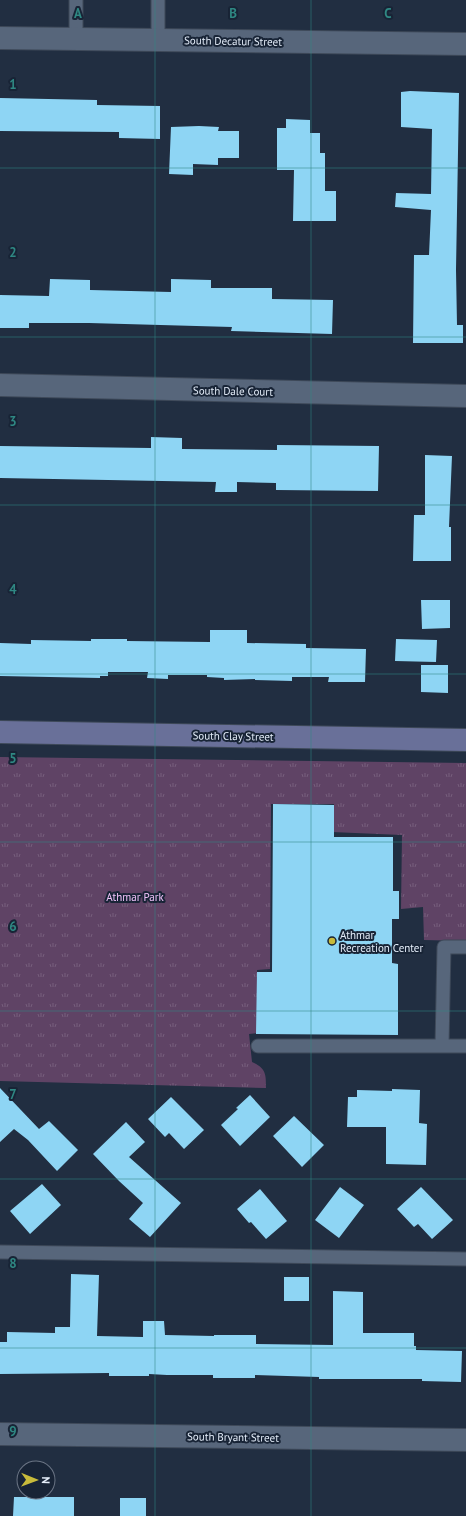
<svg xmlns="http://www.w3.org/2000/svg" width="466" height="1516" font-family="'PT Sans',sans-serif">
	<defs>
		<pattern id="park-tufts" width="24" height="20" patternUnits="userSpaceOnUse"><rect width="24" height="20" fill="#5f4365"/><path d="M3 7l-1-3M5 7V3M7 7l1-3M15 17l-1-3M17 17v-4M19 17l1-3" fill="none" stroke="#765e7c"/></pattern>
	</defs>
	<rect width="100%" height="100%" fill="#212e41"/>
	<path fill="url(#park-tufts)" d="M 0,757 L 466,763 L 466,941 L 424,940 L 423,907 L 401,909 L 402,835 L 332,832 L 334,804 L 271,804 L 270,969 L 257,970 L 257,1033 L 249,1034 L 252,1062 C 266,1068 266,1074 266,1088 L 0,1081 Z"/>
	<path fill="#8ed5f4" d="M 410,91 L 459,93 L 456,270 L 457,325 L 463,325 L 463,343 L 413,343 L 414,255 L 429,255 L 431,210 L 395,207 L 396,193 L 431,194 L 432,129 L 401,127 L 401,92 Z
		M 0,98 L 97,100 L 97,105 L 160,106 L 160,139 L 119,138 L 119,132 L 0,131 Z
		M 286,119 L 310,120 L 310,133 L 320,133 L 320,153 L 325,153 L 325,191 L 336,191 L 336,221 L 293,221 L 294,170 L 277,170 L 277,128 L 286,128 Z
		M 199,126 L 219,127 L 218,131 L 239,131 L 239,158 L 218,158 L 218,165 L 193,164 L 193,175 L 169,174 L 171,127 Z
		M 50,279 L 90,280 L 90,290 L 171,292 L 171,279 L 211,280 L 211,288 L 272,288 L 272,299 L 333,300 L 332,334 L 231,331 L 232,327 L 89,323 L 29,323 L 29,328 L 0,328 L 0,295 L 49,296 Z
		M 151,437 L 182,438 L 182,449 L 277,450 L 277,445 L 379,446 L 378,491 L 276,490 L 276,483 L 237,482 L 237,492 L 215,492 L 216,482 L 0,478 L 0,446 L 151,448 Z
		M 425,455 L 452,456 L 449,527 L 451,527 L 451,561 L 413,561 L 414,515 L 425,515 Z
		M 421,600 L 450,600 L 450,628 L 422,629 Z
		M 210,630 L 247,630 L 247,643 L 306,644 L 306,648 L 366,649 L 365,682 L 328,682 L 329,677 L 292,677 L 292,681 L 255,680 L 255,679 L 224,680 L 224,678 L 207,677 L 207,675 L 168,675 L 168,679 L 147,678 L 148,672 L 108,672 L 108,676 L 100,676 L 100,678 L 0,676 L 0,643 L 31,644 L 31,640 L 91,641 L 91,639 L 127,639 L 127,641 L 210,642 Z
		M 396,639 L 437,640 L 436,662 L 395,661 Z
		M 421,665 L 448,665 L 448,693 L 421,692 Z
		M 273,804 L 334,805 L 334,837 L 393,837 L 393,891 L 399,891 L 399,919 L 392,919 L 392,963 L 398,964 L 398,1035 L 256,1034 L 257,972 L 272,972 Z
		M 0,1088 L 39,1129 L 49,1121 L 78,1150 L 57,1171 L 28,1140 L 14,1129 L 0,1142 Z
		M 392,1089 L 420,1090 L 419,1123 L 427,1124 L 426,1165 L 386,1164 L 386,1127 L 347,1127 L 348,1097 L 357,1097 L 357,1090 L 392,1091 Z
		M 250,1095 L 270,1117 L 240,1146 L 221,1125 L 238,1109 L 236,1108 Z
		M 171,1097 L 204,1130 L 184,1149 L 169,1133 L 165,1137 L 148,1119 Z
		M 294,1116 L 324,1145 L 302,1167 L 273,1136 Z
		M 126,1122 L 145,1142 L 129,1157 L 181,1203 L 150,1237 L 129,1219 L 143,1203 L 119,1181 L 93,1154 Z
		M 42,1184 L 61,1205 L 30,1234 L 10,1211 Z
		M 340,1187 L 364,1205 L 339,1238 L 315,1220 Z
		M 421,1187 L 453,1220 L 432,1239 L 418,1224 L 414,1227 L 397,1209 Z
		M 260,1189 L 287,1221 L 266,1239 L 251,1222 L 249,1223 L 237,1209 Z
		M 71,1274 L 99,1275 L 97,1336 L 143,1337 L 143,1321 L 164,1321 L 165,1335 L 214,1336 L 214,1335 L 256,1335 L 256,1344 L 333,1345 L 333,1291 L 363,1292 L 363,1333 L 414,1333 L 414,1346 L 416,1346 L 416,1350 L 462,1351 L 461,1382 L 422,1381 L 422,1379 L 319,1379 L 319,1377 L 255,1375 L 255,1378 L 213,1378 L 213,1375 L 167,1375 L 149,1374 L 149,1376 L 109,1376 L 109,1373 L 0,1374 L 0,1342 L 7,1342 L 7,1332 L 55,1333 L 55,1327 L 70,1327 Z
		M 284,1277 L 309,1277 L 309,1301 L 284,1301 Z
		M 14,1497 L 74,1497 L 74,1516 L 13,1516 Z
		M 120,1498 L 146,1498 L 146,1516 L 120,1516 Z"/>
	<g fill="none" stroke-linecap="round" stroke-linejoin="round">
		<defs>
			<path id="lane" d="M 158,0 L 158,40
				M 76,39 L 76,0
				M 258,1046 L 466,1046
				M 442,1046 L 444,947 L 466,947
				M 0,1252 L 466,1259"/>
			<path id="street" d="M 0,38 L 466,44
				M 0,385 L 466,396
				M 0,1434 L 466,1440"/>
			<path id="secondary" d="M 0,732 L 466,740"/>
		</defs>
		<use href="#lane" stroke="#3e4959" stroke-width="15"/>
		<use href="#street" stroke="#3e4959" stroke-width="24"/>
		<use href="#secondary" stroke="#3e4959" stroke-width="24"/>
		<use href="#lane" stroke="#57667b" stroke-width="13"/>
		<use href="#street" stroke="#57667b" stroke-width="22"/>
		<use href="#secondary" stroke="#697099" stroke-width="22"/>
	</g>
	<path fill="none" stroke="#2f8883" stroke-width="1" stroke-opacity="0.55" d="M 155,0 L 155,1516M 311,0 L 311,1516M 0,168 L 466,168M 0,337 L 466,337M 0,505 L 466,505M 0,674 L 466,674M 0,842 L 466,842M 0,1011 L 466,1011M 0,1179 L 466,1179M 0,1348 L 466,1348"/>
	<circle fill="#c8bb3b" stroke="#182436" stroke-width="1.5" cx="332" cy="941" r="4"/>
	<g text-anchor="middle" stroke-width="4" stroke-linejoin="round" paint-order="stroke">
		<g font-size="11" fill="#e4edf9" stroke="#182436">
			<text transform="translate(233 41) rotate(1)" y="4">South Decatur Street</text>
			<text transform="translate(233 391) rotate(1)" y="4">South Dale Court</text>
			<text transform="translate(233 736) rotate(1)" y="4">South Clay Street</text>
			<text transform="translate(233 1437) rotate(1)" y="4">South Bryant Street</text>
		</g>
		<g font-size="11" fill="#f1c2fa" stroke="#182436">
			<text x="135" y="901">Athmar Park</text>
		</g>
		<g font-size="11" fill="#e4edf9" stroke="#182436" text-anchor="start">
			<text x="340" y="939">Athmar<tspan x="340" dy="13">Recreation Center</tspan></text>
		</g>
	</g>
	<g font-size="13" text-anchor="middle" font-weight="bold" fill="#2f8883" stroke="#182436" stroke-width="4" stroke-linejoin="round" paint-order="stroke">
		<text x="78" y="18">A</text>
		<text x="233" y="18">B</text>
		<text x="388" y="18">C</text>
		<text x="13" y="89">1</text>
		<text x="13" y="257">2</text>
		<text x="13" y="426">3</text>
		<text x="13" y="594">4</text>
		<text x="13" y="763">5</text>
		<text x="13" y="931">6</text>
		<text x="13" y="1099">7</text>
		<text x="13" y="1268">8</text>
		<text x="13" y="1436">9</text>
	</g>
	<g transform="translate(36 1480) rotate(91)"><circle r="19" fill="#182436" stroke="#6a7484"/>
	<path d="M0-3L7 15L0 10L-7 15Z" fill="#c8bb3b"/>
	<text y="-6" font-size="11" font-weight="bold" text-anchor="middle" fill="#e4edf9">N</text>
	</g>
</svg>
